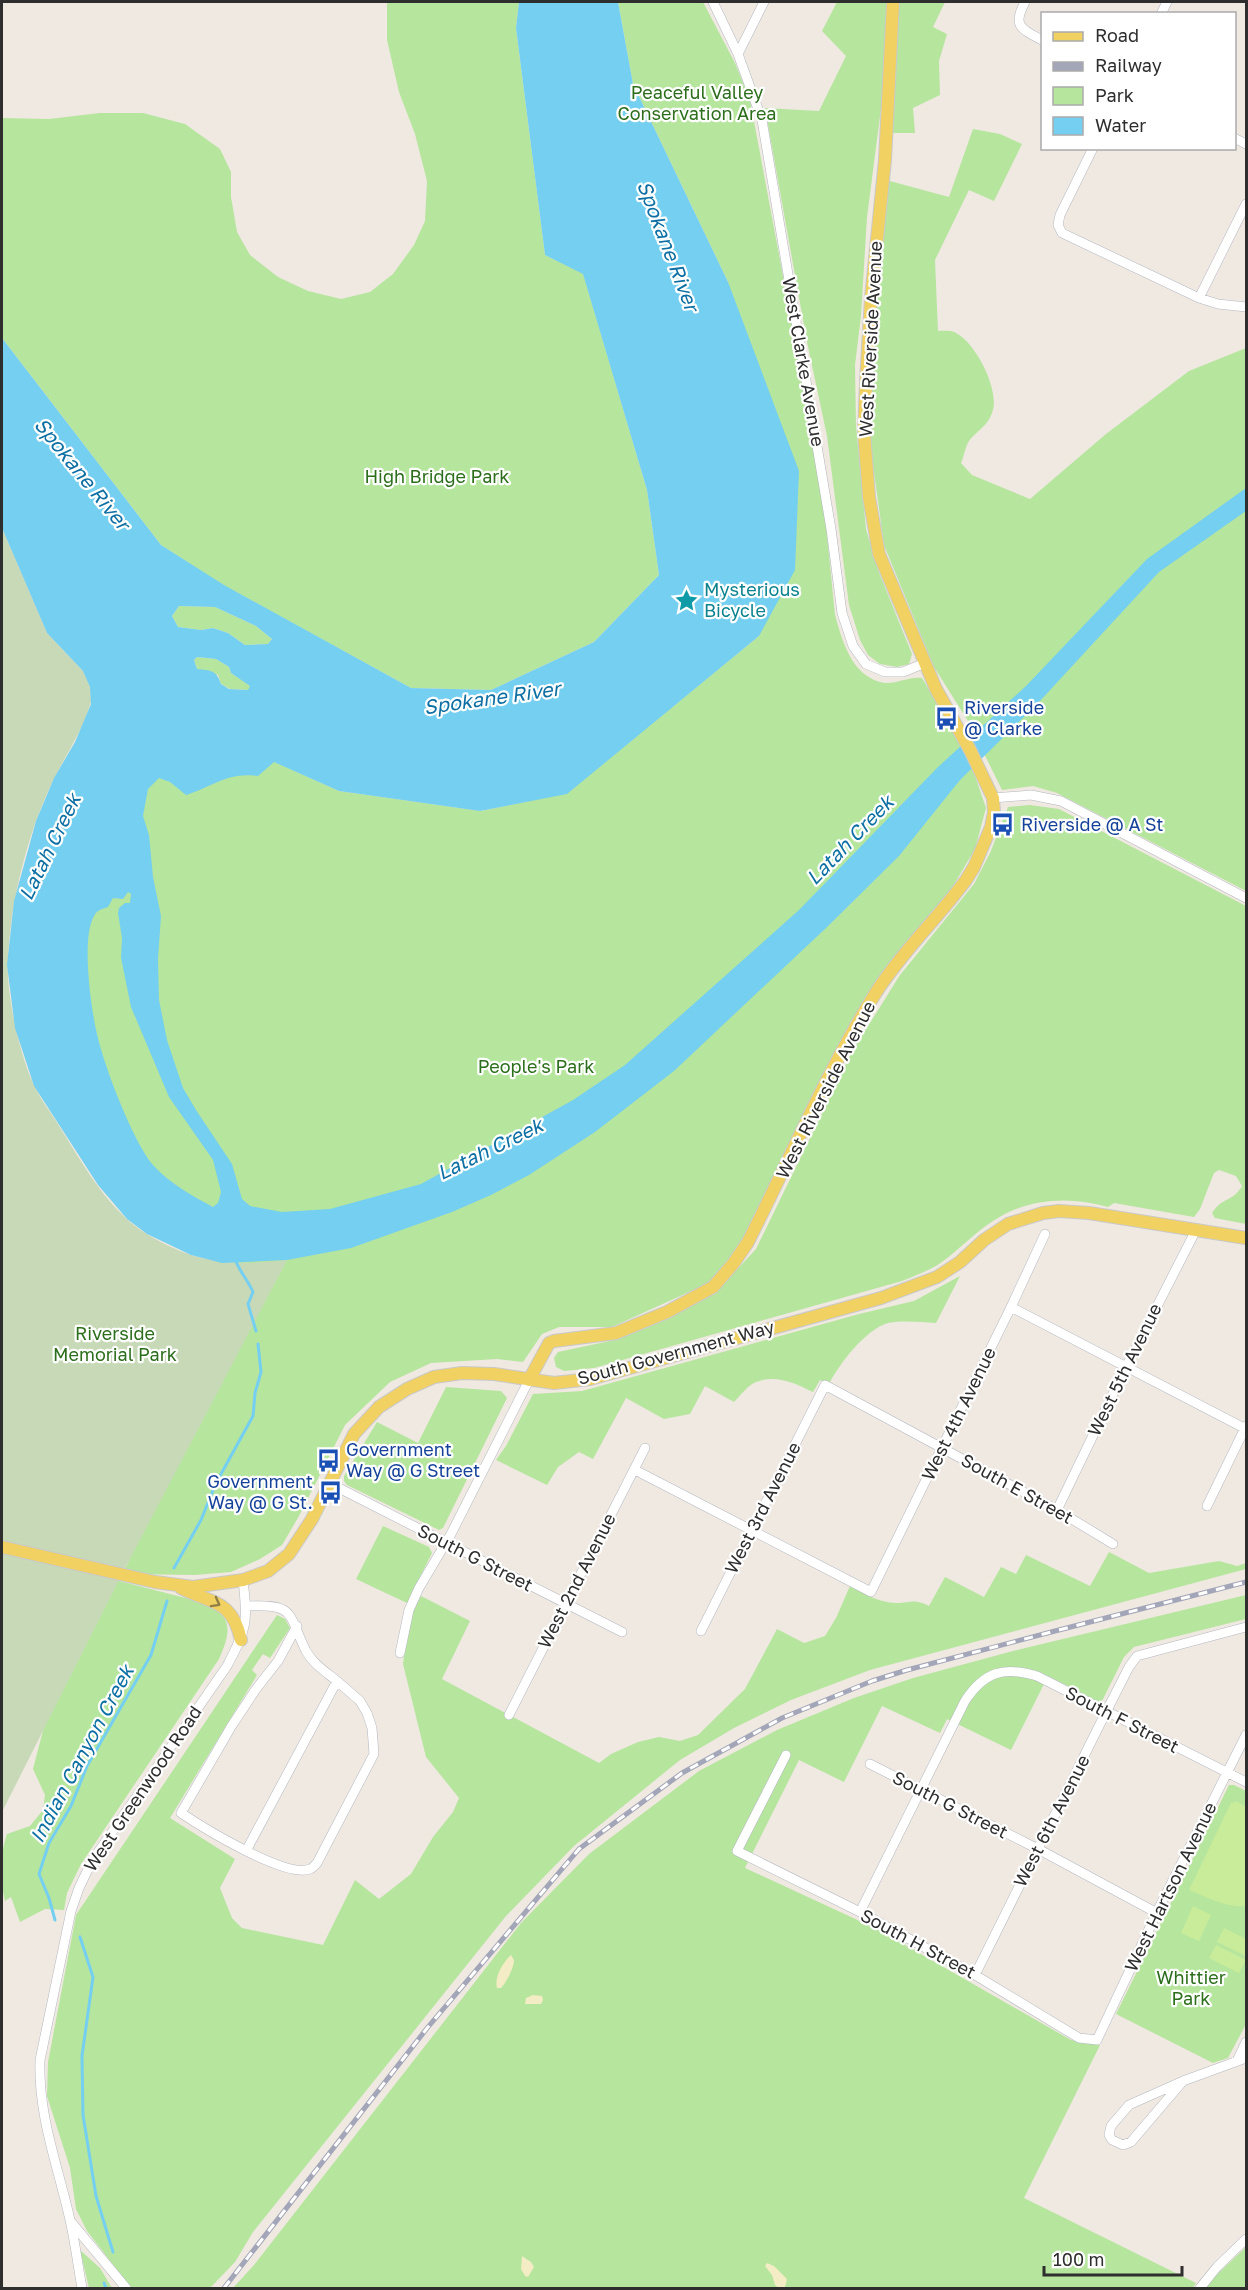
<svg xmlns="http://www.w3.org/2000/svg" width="1248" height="2290" font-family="'Golos Text',sans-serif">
	<rect width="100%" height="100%" fill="#efe9e1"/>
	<path fill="#b6e59e" d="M 387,2 L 519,2 L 516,28 L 545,255 L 583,273 L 647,490 L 659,575 L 594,642 L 491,690 L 411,688 L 223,585 L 161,545 L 2,338 L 2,118 L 49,119 L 100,113 L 143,113 L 185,124 L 220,149 L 231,172 L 231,197 L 237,232 L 250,255 L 278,277 L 308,291 L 341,299 L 370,292 L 393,274 L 414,245 L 425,221 L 427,181 L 415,134 L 399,92 L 387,40 Z
		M 618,2 L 703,2 L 735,63 L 750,100 L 822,484 L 835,615 C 842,640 851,674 880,682 C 894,686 908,676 922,678 L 925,683 L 971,764 L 986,808 L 975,849 L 946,898 L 884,971 L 742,1242 L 711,1282 L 612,1327 L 559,1327 L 542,1334 L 523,1362 L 497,1359 L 431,1363 L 390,1382 L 345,1425 L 299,1516 L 282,1545 L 260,1559 L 231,1572 L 195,1575 L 122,1574 L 128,1563 L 234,1248 L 32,1047 L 133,698 L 339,791 L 481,811 L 567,793 L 759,636 L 728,282 L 633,84 Z
		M 837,2 L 888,2 L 883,93 L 867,217 L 861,316 L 855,365 L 856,426 L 866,529 L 878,570 L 912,654 L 909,664 L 897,667 L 880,664 L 868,655 L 860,640 L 849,605 L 827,436 L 807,342 L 765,108 L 819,111 L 846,56 L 822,31 Z
		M 898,2 L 945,2 L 933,27 L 947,34 L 939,61 L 940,95 L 913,108 L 915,133 L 891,133 Z
		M 973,129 L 1000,134 L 1022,144 L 994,201 L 969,190 L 935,260 L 938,331 C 944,331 951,330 956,333 C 976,343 1001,392 992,413 C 987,427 976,431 969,441 C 965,447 964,457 961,463 L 972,475 L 1030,499 L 1106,434 L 1189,371 L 1246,348 L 1246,891 L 1057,793 L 1033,786 L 1002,790 L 968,721 L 934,667 L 884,545 L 867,421 L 886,180 L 949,197 Z
		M 179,606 L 215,607 L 256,626 L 272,639 L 268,644 L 245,645 L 228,633 L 213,628 L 201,630 L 178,627 L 172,616 Z
		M 197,657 L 216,659 L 229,667 L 231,673 L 251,686 L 248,690 L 230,689 L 221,684 L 218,675 L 197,669 L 194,660 Z
		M 1030,805 L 1059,809 L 1246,906 L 1246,1224 L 1215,1218 L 1212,1213 C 1222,1197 1233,1202 1242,1186 L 1236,1176 L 1219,1170 L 1214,1173 L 1200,1209 L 1194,1217 L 1114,1203 L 1108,1207 C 1070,1196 1027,1198 993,1221 C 974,1233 958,1251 939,1264 C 928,1271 914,1276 902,1281 L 594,1368 L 564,1371 L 556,1367 L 554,1358 L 558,1352 L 619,1339 L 670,1318 L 718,1290 L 756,1249 L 853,1050 L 900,975 L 974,884 L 990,853 L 1008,807 Z
		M 960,1276 L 936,1323 C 920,1322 903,1320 888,1323 C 866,1329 839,1364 829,1384 L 820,1380 L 813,1392 C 795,1383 776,1374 756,1382 C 748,1385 740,1396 734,1402 L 705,1386 L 690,1414 L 664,1419 L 626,1398 L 593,1459 L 579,1452 L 558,1467 L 547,1485 L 496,1460 L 506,1446 L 533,1394 L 582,1391 L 859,1314 L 914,1301 Z
		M 446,1387 L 501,1391 L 507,1398 L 443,1528 L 439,1530 L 347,1485 L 344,1481 L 344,1476 L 377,1422 L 418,1443 Z
		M 383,1526 L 429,1547 L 432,1553 L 407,1603 L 356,1579 Z
		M 1109,1552 L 1149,1573 L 1219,1561 L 1237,1566 L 1246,1563 L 1246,1569 L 870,1670 L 791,1700 L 734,1728 L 680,1760 L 574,1846 L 506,1916 L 253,2232 L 235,2262 L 210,2288 L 131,2288 L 87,2231 L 76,2209 L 70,2168 L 47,2096 L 48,2062 L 76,1915 L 277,1615 L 285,1619 L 290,1628 L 270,1658 L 263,1654 L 252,1670 L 257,1675 L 170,1818 L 235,1859 L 220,1888 L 232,1918 L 242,1928 L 323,1945 L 355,1880 L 379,1899 L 411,1874 L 433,1837 L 453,1812 L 459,1798 L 426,1757 L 403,1664 L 409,1620 L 421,1596 L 470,1621 L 442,1679 L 599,1763 L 611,1754 L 638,1742 L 659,1737 L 680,1741 L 698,1735 L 745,1689 L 777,1629 L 804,1643 L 825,1636 L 836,1618 L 850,1586 C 864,1593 879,1603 896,1603 C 912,1603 913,1598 929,1606 L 945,1577 L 984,1597 L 1001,1567 L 1016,1574 L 1026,1555 L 1090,1586 Z
		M 96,1575 L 209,1604 C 235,1619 229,1636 219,1659 L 81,1864 L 67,1893 L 64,1910 L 45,1909 L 20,1922 L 11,1897 L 5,1901 C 0,1881 0,1853 7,1834 L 30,1826 L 43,1810 L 45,1795 L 33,1769 L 70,1626 Z
		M 1246,1595 L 1246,1619 L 1134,1647 L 1124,1657 L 1101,1703 L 1048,1676 L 1011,1750 L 947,1719 L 940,1733 L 882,1706 L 844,1782 L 799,1760 L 745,1868 L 879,1930 L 1071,2040 L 1100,2045 L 1024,2198 L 1196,2283 L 1193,2288 L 233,2288 L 254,2265 L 521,1923 L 589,1854 L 699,1771 L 777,1730 L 854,1698 L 913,1678 L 1013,1651 Z
		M 1229,1785 L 1234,1785 L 1246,1791 L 1246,2024 L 1228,2058 L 1213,2063 L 1116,2014 Z
		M 1246,2247 L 1246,2288 L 1205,2288 L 1209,2282 Z
		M 80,2250 L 100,2268 L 112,2288 L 89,2288 Z"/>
	<path fill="#f3ecc5" d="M 511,1955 L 514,1960 C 514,1968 506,1983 501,1988 L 497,1988 C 494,1977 503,1962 511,1955 Z
		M 533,1995 L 542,1996 L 543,2000 L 541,2004 L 525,2004 L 526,1998 Z
		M 522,2256 L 531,2262 L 534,2267 L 528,2277 L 525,2276 L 521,2269 Z
		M 767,2263 L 774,2266 L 787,2279 L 785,2287 L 779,2288 L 775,2285 L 772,2275 L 765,2266 Z"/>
	<path fill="#c8d9b8" d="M 2,528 L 47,633 L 83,671 C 89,681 94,694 90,705 C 82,732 66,754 54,779 C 27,833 10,903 8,963 C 6,994 21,1060 35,1087 C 42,1102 53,1115 61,1129 C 84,1166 109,1211 147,1234 C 196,1264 231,1266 287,1260 L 122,1574 L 2,1812 Z"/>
	<path fill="#c9ec9a" d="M 1236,1801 L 1246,1807 L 1246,1906 C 1226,1908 1207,1897 1189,1890 L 1231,1803 Z
		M 1193,1906 L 1211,1915 L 1199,1941 L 1181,1933 Z
		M 1224,1928 L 1246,1939 L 1246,1956 L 1217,1942 Z
		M 1216,1945 L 1246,1960 L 1239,1973 L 1209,1958 Z"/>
	<path fill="#75cff0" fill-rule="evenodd" d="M 519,2 L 618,2 L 633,84 L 728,282 L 799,471 L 795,570 L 759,636 L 567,794 L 480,811 L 339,791 L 274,762 L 258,776 C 226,772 215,786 186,795 L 170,782 L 159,778 L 148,789 L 143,816 L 149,835 L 153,877 L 161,916 L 158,959 L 159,1000 L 167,1040 L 183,1088 L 196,1110 L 232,1164 L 242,1199 L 250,1206 L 282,1212 L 330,1209 L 421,1184 L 573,1100 L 625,1065 L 799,910 L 937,768 L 1026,686 L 1147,559 L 1246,488 L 1246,511 L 1159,572 L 1039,702 L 960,780 L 899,856 L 826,928 L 674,1071 L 595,1132 L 529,1175 L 491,1195 L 452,1212 L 351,1248 L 287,1260 L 222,1263 L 191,1255 L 147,1234 L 127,1219 L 98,1185 L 34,1086 L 15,1028 L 7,965 L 14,901 L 36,821 L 54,778 L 75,742 L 91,704 L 90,687 L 83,671 L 47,633 L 2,528 L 2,338 L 161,545 L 224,585 L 411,688 L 491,690 L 594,642 L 659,575 L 647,490 L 583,274 L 545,255 L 516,28 ZM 179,606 L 215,607 L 256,626 L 272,639 L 268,644 L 245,645 L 228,633 L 213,628 L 201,630 L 178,627 L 172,616 ZM 197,657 L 216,659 L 229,667 L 231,673 L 250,686 L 248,690 L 229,689 L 221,684 C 217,671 211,670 197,669 L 194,660 ZM 128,892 L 131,894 L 130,903 L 125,903 L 119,908 L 118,913 L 122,938 L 121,958 L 131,1007 L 169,1097 L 213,1160 L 221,1192 L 218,1203 L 213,1207 C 191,1195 169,1183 153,1165 C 133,1141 104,1066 97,1034 C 91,1009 81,938 94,916 C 97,910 102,909 108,907 L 113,898 L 123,899 Z"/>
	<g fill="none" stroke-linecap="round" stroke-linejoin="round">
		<path stroke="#75cff0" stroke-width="3" d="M 235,1259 C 239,1271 248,1280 253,1292 L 248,1304 L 256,1331
			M 174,1568 L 201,1520 L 216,1483 L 253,1416 L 255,1393 L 261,1372 L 258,1344
			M 55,1920 L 49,1898 L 39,1874 L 49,1843 L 71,1806 L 87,1766 L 151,1655 L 167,1601
			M 80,1937 L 93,1977 L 82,2056 L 83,2115 L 96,2196 L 113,2252
			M 104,2283 L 106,2288"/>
		<defs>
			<path id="minor" d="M 713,2 L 738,54 L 762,120 L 831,529 L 842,613 L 853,646 L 866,664 L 885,672 L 903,672 L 925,663
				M 1025,2 C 1012,26 1021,29 1042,40
				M 1161,14 L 1167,2
				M 738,54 L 764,2
				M 1234,138 L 1246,144
				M 1093,148 L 1060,215 L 1058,225 L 1062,233 L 1199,298 L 1218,304 L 1246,307
				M 1199,298 L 1246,204
				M 993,798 L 1031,795 L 1061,801 L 1246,898
				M 1011,1307 L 1246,1429
				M 635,1470 L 871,1592 L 1011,1307 L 1045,1234
				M 329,1483 L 622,1632
				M 1207,1506 L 1246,1426
				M 1057,1510 L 1126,1367 L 1196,1230
				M 297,1626 L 278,1661 L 256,1689 L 231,1727 L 181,1813 C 202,1827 286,1879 310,1869 C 312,1869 315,1865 317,1863 L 374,1754 L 372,1728 L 367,1713 L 360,1701 L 337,1681
				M 701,1631 L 825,1385 L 1057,1510 L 1113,1544
				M 400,1653 L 409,1610 L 419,1588 L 451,1534 L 529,1380
				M 509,1715 L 645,1448
				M 786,1755 L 737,1851 L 860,1912 L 975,1975 L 1079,2038 L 1097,2040 L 1160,1906 L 1246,1735
				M 870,1764 L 1038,1849 L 1157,1913
				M 246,1851 L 337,1681 C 326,1672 313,1664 306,1651 C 287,1612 296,1604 246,1606
				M 860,1912 L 965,1701 C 984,1672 1003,1666 1037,1676 L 1246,1782
				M 975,1975 L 1106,1712 L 1129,1667 L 1137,1656 L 1246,1627
				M 1237,2061 L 1246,2042
				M 1183,2081 L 1131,2142 L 1123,2145 L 1112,2140 L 1109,2135 L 1111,2126 L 1129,2105 L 1183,2081 L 1246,2058
				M 71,2222 L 126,2288
				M 82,2288 C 78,2266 75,2242 70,2220 C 58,2166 38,2116 40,2060 L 71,1911 L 79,1888 L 92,1861 L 227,1666 C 247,1628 248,1623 243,1580
				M 1200,2288 L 1217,2267 L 1246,2239"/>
			<path id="major" d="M 529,1380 L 549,1343 L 554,1341 L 616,1333 L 667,1312 L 713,1287 L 733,1264 L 748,1242 C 790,1159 826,1073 875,994 C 901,953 937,919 966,880 L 974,867 L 991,827 L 994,812 L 993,798 L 970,750 L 936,689 L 879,554 L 869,497 L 864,433 L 866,382 L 871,298 L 885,160 L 893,2
				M 2,1547 L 155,1582 L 193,1587 L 243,1580 L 268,1571 L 289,1554 L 312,1519 L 354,1434 L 379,1407 L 407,1389 L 434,1377 L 462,1373 L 494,1374 L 554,1383 L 590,1379 L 881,1298 L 937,1277 L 960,1262 L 984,1240 L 1008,1224 L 1043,1213 L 1059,1211 L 1089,1213 L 1246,1238
				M 181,1588 C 212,1604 232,1599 241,1640"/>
		</defs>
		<use href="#minor" stroke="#b4b7c1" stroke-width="10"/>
		<use href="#major" stroke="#c9c9c9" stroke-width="14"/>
		<use href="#minor" stroke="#fff" stroke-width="9"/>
		<use href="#major" stroke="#f2d163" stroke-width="12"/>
		<defs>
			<path id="rail" d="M 224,2288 L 428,2027 L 579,1849 L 682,1773 L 782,1718 L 872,1681 L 907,1670 L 1055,1631 L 1246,1582"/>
		</defs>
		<use href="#rail" stroke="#a3a6b8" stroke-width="5"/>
		<use href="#rail" stroke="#fff" stroke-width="3" stroke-dasharray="9" stroke-linecap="butt"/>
	</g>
	<defs><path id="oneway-chevron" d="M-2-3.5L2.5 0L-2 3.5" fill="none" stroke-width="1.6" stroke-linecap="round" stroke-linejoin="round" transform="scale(1.5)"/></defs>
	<use stroke="#908048" href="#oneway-chevron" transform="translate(216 1603) rotate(29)"/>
	<defs>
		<symbol id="sight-bare" viewBox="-9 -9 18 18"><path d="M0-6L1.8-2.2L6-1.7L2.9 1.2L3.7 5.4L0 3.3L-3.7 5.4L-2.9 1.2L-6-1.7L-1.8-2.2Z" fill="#0f9aa8" stroke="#fff" stroke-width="2.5" paint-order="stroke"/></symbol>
		<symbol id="bus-bare" viewBox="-9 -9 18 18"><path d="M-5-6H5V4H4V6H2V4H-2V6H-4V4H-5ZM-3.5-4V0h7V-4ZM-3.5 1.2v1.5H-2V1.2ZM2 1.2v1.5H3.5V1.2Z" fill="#1a4fb4" stroke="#fff" stroke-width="2.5" paint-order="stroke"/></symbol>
	</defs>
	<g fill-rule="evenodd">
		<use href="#sight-bare" x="670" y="584" width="33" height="33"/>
		<use href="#bus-bare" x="930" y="702" width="33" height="33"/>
		<use href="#bus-bare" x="986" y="808" width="33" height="33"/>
		<use href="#bus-bare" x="312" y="1444" width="33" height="33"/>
		<use href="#bus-bare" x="314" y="1476" width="33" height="33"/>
	</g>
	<g text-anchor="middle" stroke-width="4.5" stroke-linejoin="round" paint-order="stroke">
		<g font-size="18" fill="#2c6e1b" stroke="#fff">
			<text x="697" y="99">Peaceful Valley<tspan x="697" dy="21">Conservation Area</tspan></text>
			<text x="437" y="483">High Bridge Park</text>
			<text x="536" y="1073">People's Park</text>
			<text x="115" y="1340">Riverside<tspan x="115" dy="21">Memorial Park</tspan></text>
			<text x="1191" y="1984">Whittier<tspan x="1191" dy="21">Park</tspan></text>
		</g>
		<g font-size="18" fill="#2e2e2e" stroke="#fff">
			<text transform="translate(871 339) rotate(-87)" y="6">West Riverside Avenue</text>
			<text transform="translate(803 362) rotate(80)" y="6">West Clarke Avenue</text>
			<text transform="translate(826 1090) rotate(-63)" y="6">West Riverside Avenue</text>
			<text transform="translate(676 1353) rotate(-15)" y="6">South Government Way</text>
			<text transform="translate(1125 1370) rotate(-64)" y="6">West 5th Avenue</text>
			<text transform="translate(959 1414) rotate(-64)" y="6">West 4th Avenue</text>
			<text transform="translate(1017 1489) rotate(29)" y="6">South E Street</text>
			<text transform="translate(763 1508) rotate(-63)" y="6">West 3rd Avenue</text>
			<text transform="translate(475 1558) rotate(27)" y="6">South G Street</text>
			<text transform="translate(577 1581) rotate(-63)" y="6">West 2nd Avenue</text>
			<text transform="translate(1122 1720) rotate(27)" y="6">South F Street</text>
			<text transform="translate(143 1789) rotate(-56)" y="6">West Greenwood Road</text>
			<text transform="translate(950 1805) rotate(27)" y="6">South G Street</text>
			<text transform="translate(1052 1821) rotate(-63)" y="6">West 6th Avenue</text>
			<text transform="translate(1171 1887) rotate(-64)" y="6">West Hartson Avenue</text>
			<text transform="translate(918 1944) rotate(28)" y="6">South H Street</text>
		</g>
		<g font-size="18" fill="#0d838f" stroke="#fff" text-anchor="start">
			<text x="704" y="596">Mysterious<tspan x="704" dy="21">Bicycle</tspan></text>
		</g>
		<g font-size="18" fill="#164399" stroke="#fff" text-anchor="start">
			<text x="964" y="714">Riverside<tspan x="964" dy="21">@ Clarke</tspan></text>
			<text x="1021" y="831">Riverside @ A St</text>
			<text x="346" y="1456">Government<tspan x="346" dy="21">Way @ G Street</tspan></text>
			<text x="313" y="1488" text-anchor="end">Government<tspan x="313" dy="21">Way @ G St.</tspan></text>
		</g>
		<g font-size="20" font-style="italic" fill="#0d6fa3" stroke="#fff">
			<text transform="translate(668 246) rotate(69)" y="7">Spokane River</text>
			<text transform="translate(82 474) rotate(51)" y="7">Spokane River</text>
			<text transform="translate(492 698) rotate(-8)" y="7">Spokane River</text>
			<text transform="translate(850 840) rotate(-46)" y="7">Latah Creek</text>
			<text transform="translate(50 847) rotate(-64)" y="7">Latah Creek</text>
			<text transform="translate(490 1149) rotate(-26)" y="7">Latah Creek</text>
			<text transform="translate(82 1754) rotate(-62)" y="7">Indian Canyon Creek</text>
		</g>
	</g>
	<rect width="1248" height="2290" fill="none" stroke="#2e2e2e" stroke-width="6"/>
	<rect x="1041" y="12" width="195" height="138" fill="#ffffff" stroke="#ababab" stroke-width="1.5"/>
	<rect x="1053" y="32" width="30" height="9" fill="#f2d163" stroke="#ababab" stroke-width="1.5"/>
	<text x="1095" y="42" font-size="18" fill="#2e2e2e">Road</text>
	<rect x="1053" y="62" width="30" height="9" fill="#a3a6b8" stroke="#ababab" stroke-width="1.5"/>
	<text x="1095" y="72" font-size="18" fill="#2e2e2e">Railway</text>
	<rect x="1053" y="87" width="30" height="18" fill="#b6e59e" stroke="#ababab" stroke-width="1.5"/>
	<text x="1095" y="102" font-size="18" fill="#2e2e2e">Park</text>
	<rect x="1053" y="117" width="30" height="18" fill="#75cff0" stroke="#ababab" stroke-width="1.5"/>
	<text x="1095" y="132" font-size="18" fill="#2e2e2e">Water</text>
	<path d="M1044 2266v9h138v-9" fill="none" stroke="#2e2e2e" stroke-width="3"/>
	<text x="1053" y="2266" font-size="18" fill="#2e2e2e" stroke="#ffffff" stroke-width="4.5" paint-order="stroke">100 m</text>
</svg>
